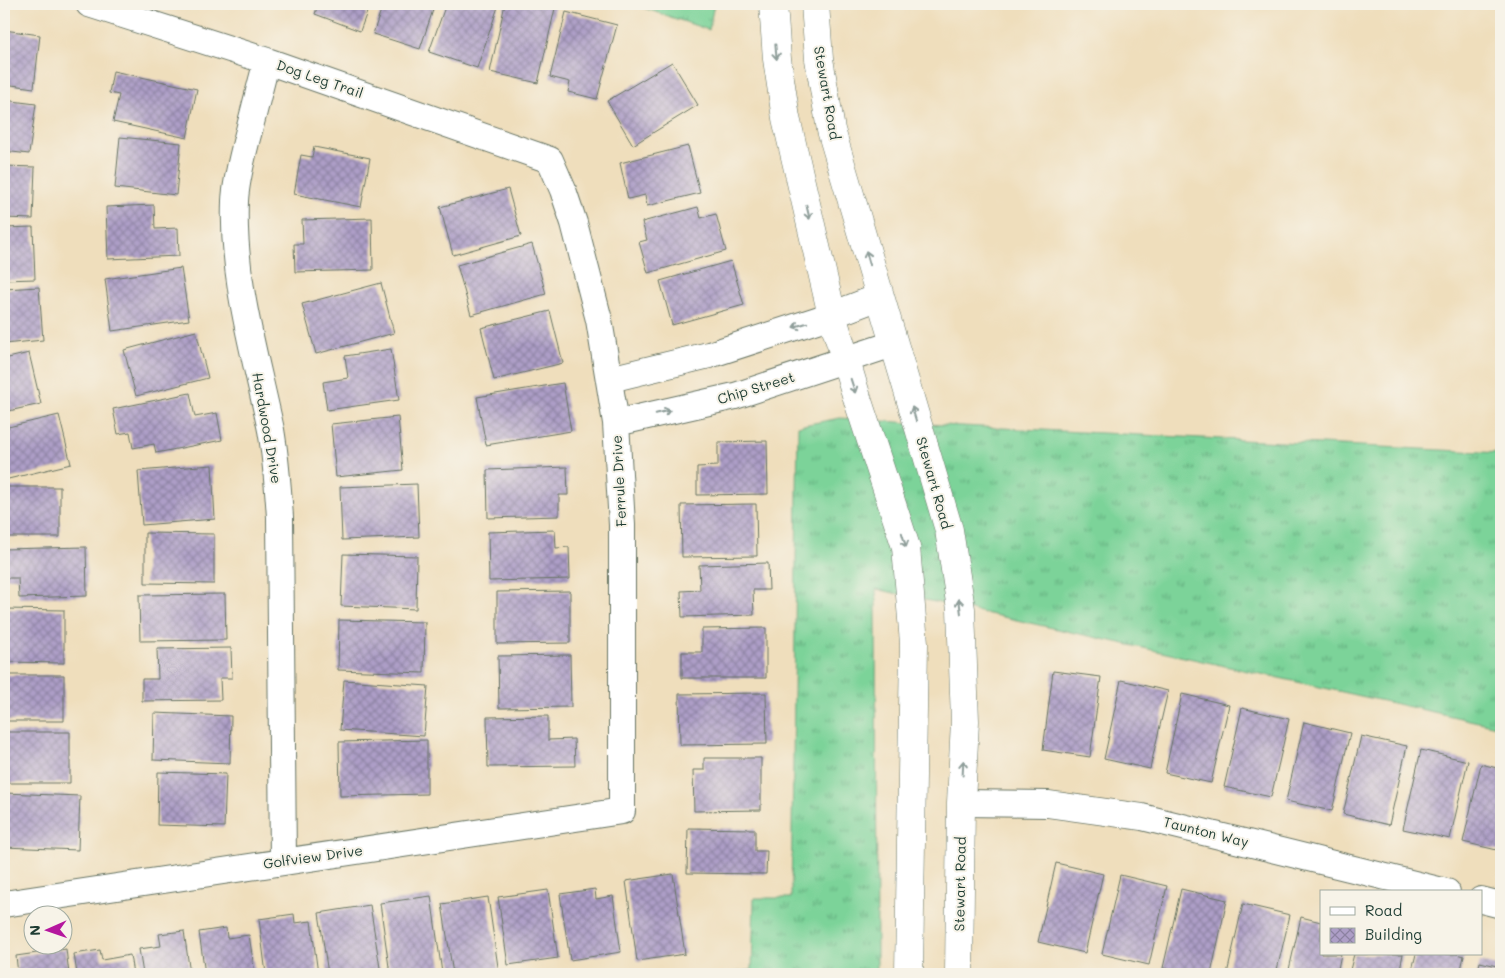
<svg xmlns="http://www.w3.org/2000/svg" width="1505" height="978" font-family="Mali,sans-serif">
	<defs>
		<pattern id="grass-tufts" width="24" height="20" patternUnits="userSpaceOnUse" patternTransform="scale(1.25)"><rect width="24" height="20" fill="#7bd399"/><path d="M3 7l-1-3M5 7V3M7 7l1-3M15 17l-1-3M17 17v-4M19 17l1-3" fill="none" stroke="#64ac7e"/></pattern>
		<pattern id="building-cross-hatch" width="8" height="8" patternUnits="userSpaceOnUse" patternTransform="scale(1.25)"><rect width="8" height="8" fill="#ad9ec7"/><path d="M0 0l8 8M0 8l8-8" fill="none" stroke="#8c82a2"/></pattern>
	</defs>
	<rect width="100%" height="100%" fill="#f7f3e8"/>
	<filter id="ink" filterUnits="userSpaceOnUse"><feTurbulence type="fractalNoise" baseFrequency=".02" numOctaves="2"/><feDisplacementMap in="SourceGraphic" scale="10" xChannelSelector="R" yChannelSelector="G"/><feConvolveMatrix kernelMatrix="1 2 1 2 8 2 1 2 1" color-interpolation-filters="sRGB"/></filter>
	<filter id="wash" filterUnits="userSpaceOnUse"><feTurbulence type="fractalNoise" baseFrequency=".0096" numOctaves="4" result="noise"/><feDisplacementMap in="SourceGraphic" scale="20" xChannelSelector="R" yChannelSelector="G"/><feGaussianBlur stdDeviation="1.12" result="paint"/><feColorMatrix in="noise" values="0 0 0 0 0 0 0 0 0 0 0 0 0 0 0 0 0 1.4 0 .05"/><feComposite in="paint" operator="in"/></filter>
	<g filter="url(#wash)">
		<rect width="100%" height="100%" fill="#efdebc"/>
		<path fill="url(#grass-tufts)" stroke="#4d8866" d="M 632,4 L 714,4 L 709,30 Z
			M 840,418 L 942,425 L 1501,453 L 1501,727 L 876,589 L 877,974 L 725,974 L 752,970 L 754,898 L 791,898 L 798,426 Z"/>
		<g id="blocks">
			<path fill="url(#building-cross-hatch)" d="M 318,4 L 370,4 L 360,31 L 315,14 Z
				M 383,4 L 435,4 L 420,49 L 373,34 Z
				M 446,4 L 499,4 L 477,68 L 429,52 Z
				M 505,4 L 556,4 L 538,83 L 490,72 Z
				M 566,12 L 617,25 L 597,99 L 568,92 L 570,82 L 550,77 Z
				M 4,30 L 40,35 L 34,88 L 4,84 Z
				M 672,62 L 698,105 L 633,145 L 607,101 Z
				M 113,71 L 197,89 L 187,138 L 113,122 L 119,95 L 109,93 Z
				M 4,100 L 36,104 L 29,154 L 4,151 Z
				M 120,137 L 181,143 L 176,195 L 115,188 Z
				M 688,146 L 700,193 L 647,206 L 645,195 L 628,199 L 620,163 Z
				M 314,147 L 370,158 L 361,207 L 294,194 L 301,155 L 312,157 Z
				M 4,166 L 35,167 L 33,219 L 4,218 Z
				M 508,189 L 521,236 L 453,255 L 440,207 Z
				M 154,205 L 155,229 L 178,228 L 179,256 L 108,259 L 106,207 Z
				M 698,207 L 701,218 L 716,214 L 726,251 L 648,273 L 639,242 L 647,240 L 642,222 Z
				M 372,218 L 373,270 L 295,272 L 294,244 L 303,244 L 302,220 Z
				M 33,227 L 35,279 L 4,280 L 4,228 Z
				M 532,244 L 546,294 L 471,315 L 457,265 Z
				M 731,261 L 744,305 L 672,325 L 660,281 Z
				M 181,268 L 189,320 L 112,331 L 105,279 Z
				M 381,283 L 394,333 L 316,354 L 302,304 Z
				M 39,287 L 43,340 L 4,344 L 4,289 Z
				M 550,311 L 563,363 L 494,380 L 481,328 Z
				M 196,331 L 208,378 L 136,396 L 124,350 Z
				M 391,349 L 399,400 L 327,410 L 323,382 L 348,378 L 345,356 Z
				M 29,353 L 41,404 L 4,412 L 4,359 Z
				M 563,383 L 571,431 L 486,445 L 477,397 Z
				M 190,393 L 195,417 L 217,413 L 222,440 L 156,453 L 154,444 L 133,448 L 130,432 L 118,434 L 113,409 Z
				M 59,415 L 71,464 L 4,480 L 4,428 Z
				M 398,417 L 403,470 L 336,477 L 331,424 Z
				M 767,441 L 768,494 L 697,495 L 697,467 L 718,466 L 718,442 Z
				M 212,465 L 215,519 L 142,525 L 138,471 Z
				M 567,467 L 568,495 L 559,495 L 559,516 L 488,518 L 487,470 Z
				M 417,484 L 419,537 L 342,540 L 340,487 Z
				M 4,487 L 60,487 L 60,537 L 4,537 Z
				M 756,504 L 757,556 L 682,557 L 681,505 Z
				M 555,530 L 556,548 L 569,547 L 570,579 L 489,581 L 488,532 Z
				M 145,533 L 214,534 L 214,584 L 145,583 Z
				M 86,547 L 87,596 L 19,598 L 18,578 L 4,578 L 4,549 Z
				M 343,554 L 417,556 L 416,609 L 341,606 Z
				M 768,563 L 769,590 L 753,590 L 754,615 L 682,617 L 681,591 L 700,590 L 699,565 Z
				M 570,591 L 570,643 L 497,644 L 497,592 Z
				M 225,594 L 226,640 L 140,641 L 139,595 Z
				M 4,609 L 64,610 L 64,663 L 4,662 Z
				M 339,620 L 425,622 L 424,673 L 338,670 Z
				M 766,628 L 766,678 L 682,678 L 682,652 L 702,652 L 702,629 Z
				M 231,648 L 232,678 L 220,678 L 221,700 L 142,701 L 142,679 L 158,679 L 157,649 Z
				M 570,655 L 571,707 L 499,708 L 498,656 Z
				M 1053,671 L 1101,677 L 1090,757 L 1043,750 Z
				M 4,675 L 64,675 L 64,721 L 4,721 Z
				M 344,680 L 428,686 L 424,736 L 340,730 Z
				M 1121,680 L 1168,691 L 1150,769 L 1104,759 Z
				M 766,693 L 767,744 L 680,745 L 679,694 Z
				M 1182,694 L 1229,705 L 1211,783 L 1165,773 Z
				M 1242,708 L 1289,719 L 1271,797 L 1224,787 Z
				M 154,713 L 231,716 L 230,763 L 153,760 Z
				M 548,716 L 548,740 L 574,739 L 575,766 L 488,767 L 487,717 Z
				M 1304,722 L 1350,733 L 1332,811 L 1286,801 Z
				M 5,732 L 70,732 L 70,783 L 5,783 Z
				M 1361,736 L 1407,746 L 1389,825 L 1343,814 Z
				M 427,740 L 427,794 L 340,796 L 339,742 Z
				M 1421,750 L 1468,761 L 1450,839 L 1403,829 Z
				M 704,758 L 761,758 L 761,810 L 694,811 L 693,770 L 704,770 Z
				M 1481,764 L 1501,769 L 1501,851 L 1463,842 Z
				M 158,772 L 226,774 L 224,827 L 157,825 Z
				M 4,793 L 80,796 L 78,850 L 4,847 Z
				M 688,828 L 755,829 L 755,851 L 767,851 L 766,874 L 687,873 Z
				M 1056,863 L 1103,874 L 1085,953 L 1038,942 Z
				M 673,874 L 685,954 L 637,961 L 626,881 Z
				M 1120,875 L 1167,886 L 1149,965 L 1102,954 Z
				M 595,889 L 596,899 L 613,896 L 621,952 L 570,960 L 560,894 Z
				M 1181,889 L 1227,900 L 1211,974 L 1191,974 L 1163,968 Z
				M 548,890 L 558,958 L 508,965 L 498,897 Z
				M 431,896 L 442,973 L 390,974 L 380,903 Z
				M 488,897 L 499,974 L 453,974 L 442,904 Z
				M 1243,904 L 1290,915 L 1276,974 L 1227,974 Z
				M 370,905 L 381,974 L 328,974 L 319,913 Z
				M 294,914 L 295,923 L 311,921 L 318,974 L 266,974 L 259,919 Z
				M 1301,917 L 1321,922 L 1321,954 L 1341,954 L 1337,974 L 1288,974 Z
				M 226,928 L 227,938 L 249,935 L 255,974 L 205,974 L 199,932 Z
				M 184,931 L 190,974 L 143,974 L 139,949 L 161,946 L 159,934 Z
				M 66,949 L 69,974 L 18,974 L 16,956 Z
				M 100,950 L 102,960 L 130,955 L 133,974 L 77,974 L 74,954 Z
				M 1354,954 L 1403,954 L 1399,974 L 1349,974 Z
				M 1416,954 L 1456,954 L 1464,956 L 1460,974 L 1411,974 Z
				M 1480,962 L 1501,967 L 1501,974 L 1477,974 Z"/>
		</g>
	</g>
	<g filter="url(#ink)">
		<use href="#blocks" fill-opacity="0" stroke="#687564" stroke-width="1"/>
		<g fill="none" stroke-linecap="round" stroke-linejoin="round">
			<defs>
				<path id="minor" d="M 267,61 C 260,86 254,112 247,138 C 242,159 236,180 235,201 C 232,280 255,354 271,430 C 276,458 278,488 280,517 L 283,862
					M 610,379 L 709,355 L 832,315 L 879,297
					M 616,423 L 735,396 L 893,344
					M 961,803 L 1048,804 L 1142,817 L 1447,892
					M 1481,900 L 1501,905
					M 4,904 L 622,811 L 622,525 L 616,423 L 599,320 L 574,223 L 563,190 L 550,160 L 267,61 L 89,4"/>
				<path id="tertiary" d="M 773,4 L 777,59 L 786,118 L 832,315 L 858,401 L 906,547 L 914,643 L 909,974
					M 815,4 L 819,59 L 831,130 L 949,530 L 961,609 L 965,721 L 961,803 L 959,974"/>
			</defs>
			<use href="#minor" stroke="#687564" stroke-width="28"/>
			<use href="#tertiary" stroke="#687564" stroke-width="29"/>
			<use href="#minor" stroke="#fff" stroke-width="26"/>
			<use href="#tertiary" stroke="#fff" stroke-width="28"/>
		</g>
		<defs><path id="oneway-shaft" d="M-6 0H5M1.5-3L5.5 0L1.5 3" fill="none" stroke-width="1.6" stroke-linecap="round" stroke-linejoin="round" transform="scale(1.25)"/></defs>
		<g stroke="#8f9e9a">
			<use href="#oneway-shaft" transform="translate(776 52) rotate(85)"/>
			<use href="#oneway-shaft" transform="translate(808 212) rotate(77)"/>
			<use href="#oneway-shaft" transform="translate(868 258) rotate(-106)"/>
			<use href="#oneway-shaft" transform="translate(800 325) rotate(162)"/>
			<use href="#oneway-shaft" transform="translate(853 386) rotate(72)"/>
			<use href="#oneway-shaft" transform="translate(663 412) rotate(-13)"/>
			<use href="#oneway-shaft" transform="translate(914 414) rotate(-107)"/>
			<use href="#oneway-shaft" transform="translate(904 540) rotate(73)"/>
			<use href="#oneway-shaft" transform="translate(960 606) rotate(-97)"/>
			<use href="#oneway-shaft" transform="translate(963 768) rotate(-87)"/>
		</g>
	</g>
	<g text-anchor="middle" stroke-width="4" stroke-linejoin="round" paint-order="stroke">
		<g font-size="14" fill="#1f3d34" stroke="#f7f3e8">
			<text transform="translate(320 79) rotate(19)" y="5">Dog Leg Trail</text>
			<text transform="translate(827 93) rotate(80)" y="5">Stewart Road</text>
			<text transform="translate(756 388) rotate(-17)" y="5">Chip Street</text>
			<text transform="translate(267 428) rotate(80)" y="5">Hardwood Drive</text>
			<text transform="translate(619 481) rotate(-93)" y="5">Ferrule Drive</text>
			<text transform="translate(934 483) rotate(74)" y="5">Stewart Road</text>
			<text transform="translate(1206 832) rotate(14)" y="5">Taunton Way</text>
			<text transform="translate(313 857) rotate(-8)" y="5">Golfview Drive</text>
			<text transform="translate(960 884) rotate(-89)" y="5">Stewart Road</text>
		</g>
	</g>
	<rect width="1505" height="978" fill="none" stroke="#f7f3e8" stroke-width="20"/>
	<rect x="1320" y="890" width="162" height="65" fill="#f7f3e8" stroke="#a1aaa0"/>
	<rect x="1330" y="907" width="25" height="8" fill="#ffffff" stroke="#a1aaa0"/>
	<text x="1365" y="916" font-size="15" fill="#1f3d34">Road</text>
	<rect x="1330" y="928" width="25" height="15" fill="url(#building-cross-hatch)" stroke="#a1aaa0"/>
	<text x="1365" y="940" font-size="15" fill="#1f3d34">Building</text>
	<g transform="translate(48 930) rotate(268)"><circle r="24" fill="#f7f3e8" stroke="#a1aaa0"/>
	<path d="M0-4L9 19L0 12L-9 19Z" fill="#b5179e"/>
	<text y="-8" font-size="14" font-weight="bold" text-anchor="middle" fill="#1f3d34">N</text>
	</g>
</svg>
